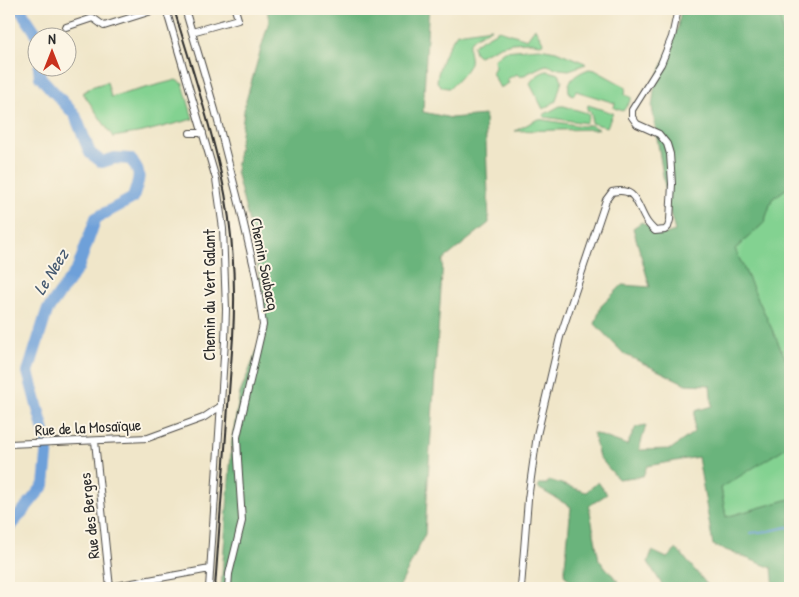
<svg xmlns="http://www.w3.org/2000/svg" width="799" height="597" font-family="'Patrick Hand',sans-serif">
	<rect width="100%" height="100%" fill="#fcf5e5"/>
	<filter id="ink" filterUnits="userSpaceOnUse"><feTurbulence type="fractalNoise" baseFrequency=".02" numOctaves="2"/><feDisplacementMap in="SourceGraphic" scale="10" xChannelSelector="R" yChannelSelector="G"/><feConvolveMatrix kernelMatrix="1 2 1 2 8 2 1 2 1" color-interpolation-filters="sRGB"/></filter>
	<filter id="wash" filterUnits="userSpaceOnUse"><feTurbulence type="fractalNoise" baseFrequency=".0096" numOctaves="4" result="noise"/><feDisplacementMap in="SourceGraphic" scale="20" xChannelSelector="R" yChannelSelector="G"/><feGaussianBlur stdDeviation="1.12" result="paint"/><feColorMatrix in="noise" values="0 0 0 0 0 0 0 0 0 0 0 0 0 0 0 0 0 1.4 0 .05"/><feComposite in="paint" operator="in"/></filter>
	<g filter="url(#wash)">
		<rect width="100%" height="100%" fill="#f0e6c9"/>
		<path fill="#83d291" stroke="#577e5e" d="M 779,9 L 790,9 L 790,93 Z
			M 492,28 C 486,32 477,35 472,40 C 465,47 472,56 470,63 C 468,70 455,83 450,88 C 444,88 441,87 437,82 C 438,65 447,47 457,33 Z
			M 535,28 L 543,42 L 543,43 L 540,44 L 527,42 L 512,43 L 500,46 L 479,56 L 475,53 L 473,46 L 476,43 L 499,30 L 527,39 Z
			M 539,48 L 556,51 L 585,63 L 586,64 L 569,70 L 559,69 L 547,65 L 543,66 L 520,77 L 517,74 L 507,79 L 509,83 L 500,88 L 492,73 L 495,67 L 494,59 L 504,51 Z
			M 589,69 L 595,70 L 626,87 L 625,95 L 631,97 L 631,100 L 623,111 L 614,108 L 615,103 L 576,91 L 574,95 L 570,94 C 564,81 578,73 589,69 Z
			M 547,71 L 559,74 L 562,80 L 556,101 L 543,109 L 530,84 C 532,78 541,72 547,71 Z
			M 176,80 L 183,84 L 193,119 L 143,132 L 113,137 L 83,93 L 91,87 L 107,82 L 111,97 Z
			M 588,105 L 613,113 L 607,127 L 591,123 L 592,117 L 590,111 L 587,110 Z
			M 560,106 L 564,106 L 587,113 L 589,117 L 586,123 L 544,117 L 543,115 Z
			M 538,119 L 582,126 L 590,125 L 599,129 L 515,131 Z
			M 790,186 L 790,365 L 787,362 L 735,249 L 764,223 L 772,199 Z
			M 790,445 L 790,499 L 726,517 L 721,487 Z"/>
		<path fill="#6ab47b" stroke="#4a7053" d="M 267,9 L 429,9 L 428,19 L 423,112 L 451,118 L 485,115 L 489,223 L 443,260 L 429,462 L 425,534 L 399,588 L 221,588 L 232,441 L 240,393 L 265,331 L 264,300 L 251,231 L 236,171 L 245,104 L 269,21 Z
			M 681,9 L 779,9 L 790,93 L 790,186 L 772,199 L 764,223 L 735,249 L 787,362 L 790,365 L 790,404 L 785,408 L 790,418 L 790,445 L 721,488 L 726,517 L 790,499 L 790,588 L 774,588 L 772,568 L 713,545 L 698,457 L 647,466 L 643,476 L 618,479 L 599,457 L 593,433 L 627,445 L 636,427 L 646,425 L 639,450 L 671,449 L 694,432 L 695,411 L 712,406 L 710,385 L 686,384 L 624,354 L 595,324 L 601,306 L 622,285 L 650,287 L 633,228 L 642,222 L 662,235 L 675,231 L 668,206 L 652,107 L 655,83 L 678,27 Z
			M 549,480 L 586,492 L 598,482 L 607,494 L 589,506 L 599,560 L 624,588 L 579,588 L 564,575 L 571,507 L 538,488 L 539,484 L 547,484 Z
			M 677,549 L 710,588 L 664,588 L 648,562 L 652,551 L 667,558 Z"/>
		<g fill="none" stroke-linecap="round" stroke-linejoin="round">
			<path stroke="#6ea0d9" stroke-width="2" d="M 750,533 L 769,531 L 787,527 L 790,528"/>
			<path stroke="#6ea0d9" stroke-width="12" d="M 20,9 L 36,33 L 38,42
				M 9,528 L 44,485 L 48,446 L 28,372 L 47,311 L 78,268 L 96,218 L 133,198 C 138,181 144,173 130,159 L 115,158 L 102,162 L 90,153 L 75,115 L 40,77 L 39,68
				M 9,586 L 11,588"/>
		</g>
	</g>
	<g filter="url(#ink)">
		<g fill="none" stroke-linecap="round" stroke-linejoin="round">
			<defs>
				<path id="minor" d="M 166,9 L 216,179 L 223,229 L 226,309 L 225,341 L 209,588
					M 185,9 L 215,110 L 239,203 L 256,276 L 263,325 L 237,437 L 238,459 L 242,521 L 229,574 L 228,588
					M 66,27 L 93,18 L 104,26 L 158,9
					M 192,32 L 238,19 L 235,9
					M 190,133 L 203,133
					M 95,441 L 110,588
					M 9,444 L 148,438 L 203,418 L 221,406
					M 110,587 L 210,569
					M 521,588 L 528,499 L 537,435 L 560,337 L 606,200 L 612,192 C 637,186 636,205 647,222 C 649,225 652,228 655,231 L 665,230 L 668,227 L 670,220 L 672,184 L 670,154 L 667,144 L 659,134 L 637,124 L 632,117 L 632,110 L 661,64 L 672,37 L 678,9"/>
			</defs>
			<use href="#minor" stroke="#494743" stroke-width="8"/>
			<use href="#minor" stroke="#fff" stroke-width="6"/>
			<path stroke="#2b2b2b" stroke-width="2" d="M 174,9 C 190,63 209,118 221,174 C 233,227 236,282 233,337 L 215,588"/>
		</g>
	</g>
	<g text-anchor="middle" stroke-width="4" stroke-linejoin="round" paint-order="stroke">
		<g font-size="16" fill="#2b2b2b" stroke="#fcf5e5">
			<text transform="translate(265 264) rotate(79)" y="6">Chemin Soubacq</text>
			<text transform="translate(209 295) rotate(-90)" y="6">Chemin du Vert Galant</text>
			<text transform="translate(88 427) rotate(-3)" y="6">Rue de la Mosaïque</text>
			<text transform="translate(89 516) rotate(-96)" y="6">Rue des Berges</text>
		</g>
		<g font-size="18" font-style="italic" fill="#465a71" stroke="#fcf5e5">
			<text transform="translate(51 272) rotate(-58)" y="6">Le Neez</text>
		</g>
	</g>
	<rect width="799" height="597" fill="none" stroke="#fcf5e5" stroke-width="30"/>
	<g transform="translate(52 52)"><circle r="24" fill="#fcf5e5" stroke="#a8a49b"/>
	<path d="M0-4L9 19L0 12L-9 19Z" fill="#c8321e"/>
	<text y="-8" font-size="14" font-weight="bold" text-anchor="middle" fill="#2b2b2b">N</text>
	</g>
</svg>
